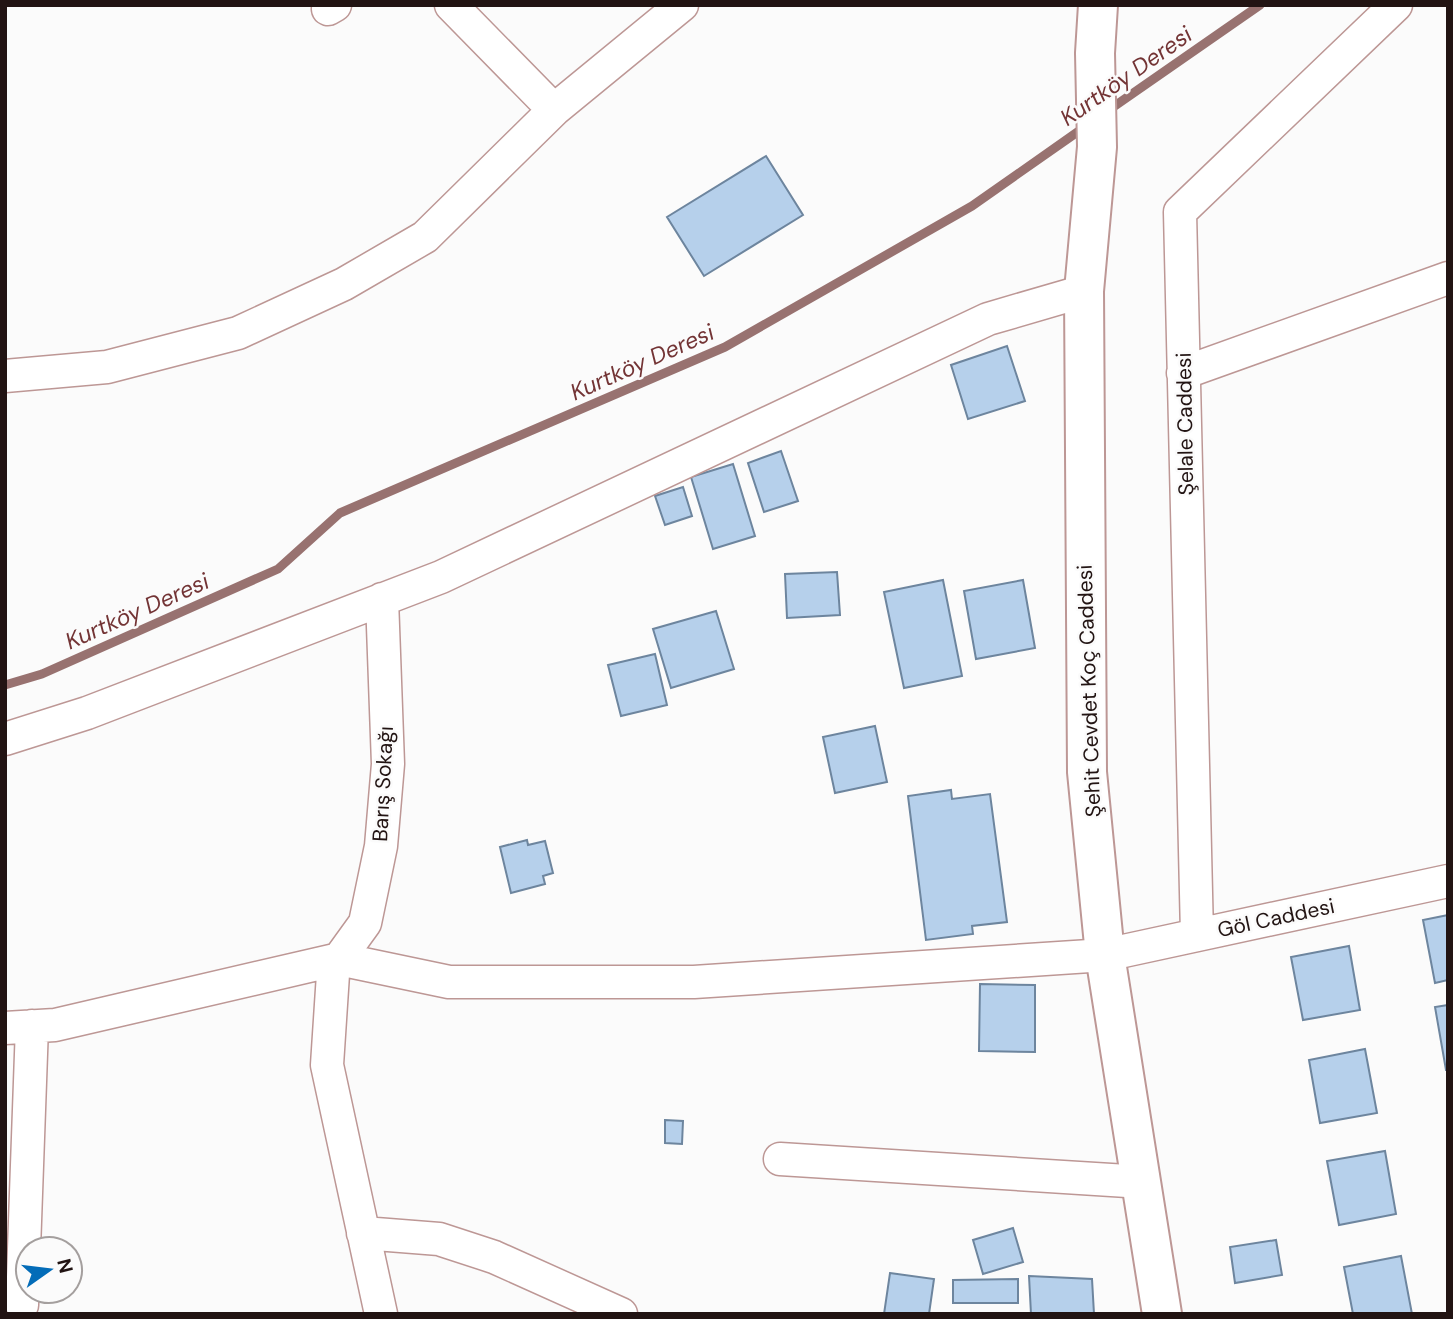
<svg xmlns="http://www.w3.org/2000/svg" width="1453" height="1319" font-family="'DM Sans',sans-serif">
	<rect width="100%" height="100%" fill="#fbfbfb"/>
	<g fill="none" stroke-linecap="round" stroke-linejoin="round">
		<path stroke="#987270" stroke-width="9" d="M 1106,112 L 1260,5
			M 5,685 L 42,674 L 278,569 L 340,513 L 725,347 L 972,206 L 1086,126"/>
	</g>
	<path fill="#b6d0eb" stroke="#6d859e" stroke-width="2" d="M 766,156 L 803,215 L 704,276 L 667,217 Z
		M 1007,346 L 1025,401 L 968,419 L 951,365 Z
		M 781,451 L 798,501 L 764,512 L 748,463 Z
		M 733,464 L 755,536 L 713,549 L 691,477 Z
		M 683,487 L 692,516 L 665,525 L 655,496 Z
		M 837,572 L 840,615 L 787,618 L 785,574 Z
		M 943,580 L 962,676 L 904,688 L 884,592 Z
		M 1023,580 L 1035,648 L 976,659 L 964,591 Z
		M 716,611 L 734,669 L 671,688 L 653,629 Z
		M 655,654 L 667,705 L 621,716 L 608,665 Z
		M 875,726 L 887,782 L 835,793 L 823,737 Z
		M 951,790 L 952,799 L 990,794 L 1007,922 L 972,926 L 973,934 L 926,940 L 908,796 Z
		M 527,840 L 528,845 L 545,841 L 553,873 L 543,876 L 545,884 L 511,893 L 500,847 Z
		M 1448,915 L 1448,980 L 1435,983 L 1423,920 Z
		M 1349,946 L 1360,1010 L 1303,1020 L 1291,957 Z
		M 980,984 L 1035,985 L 1035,1052 L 979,1051 Z
		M 1448,1005 L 1448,1070 L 1446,1070 L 1435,1007 Z
		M 1365,1049 L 1377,1113 L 1320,1123 L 1309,1060 Z
		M 665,1120 L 683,1121 L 682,1144 L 665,1143 Z
		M 1385,1151 L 1396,1214 L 1339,1225 L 1327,1161 Z
		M 1013,1228 L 1023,1262 L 983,1274 L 973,1240 Z
		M 1276,1240 L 1282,1275 L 1235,1283 L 1230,1247 Z
		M 1401,1256 L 1412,1314 L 1353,1314 L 1344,1267 Z
		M 890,1273 L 934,1279 L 929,1314 L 884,1314 Z
		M 1029,1276 L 1092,1279 L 1094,1314 L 1031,1314 Z
		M 1018,1279 L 1018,1303 L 953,1303 L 953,1280 Z"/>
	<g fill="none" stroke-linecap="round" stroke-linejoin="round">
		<defs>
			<path id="minor" d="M 451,5 L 554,110
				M 328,9 L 335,5
				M 1183,373 L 1448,278
				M 5,376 L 107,367 L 238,333 L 344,284 L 425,237 L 554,110 L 682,5
				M 5,739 L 87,713 L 441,577 L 988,319 L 1084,291
				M 1197,935 L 1180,212 L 1396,5
				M 5,1028 L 55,1025 L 339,959 L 449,982 L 694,982 L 1105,955 L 1448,881
				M 780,1159 L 1143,1182
				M 363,1233 L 439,1239 L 494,1257 L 621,1314
				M 22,1305 L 32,1026
				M 381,1314 L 327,1065 L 333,974 L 339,959 L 365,923 L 381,846 L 388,764 L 382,599"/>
			<path id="major" d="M 1098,5 L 1095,53 L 1097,147 L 1084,291 L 1087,772 L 1105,955 L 1162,1314"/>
		</defs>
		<use href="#minor" stroke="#bd9795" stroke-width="35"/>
		<use href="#major" stroke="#bd9795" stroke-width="42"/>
		<use href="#minor" stroke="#fff" stroke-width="32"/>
		<use href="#major" stroke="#fff" stroke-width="38"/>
	</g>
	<g text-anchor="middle" stroke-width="5" stroke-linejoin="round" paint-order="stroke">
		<g font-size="21" fill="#221413" stroke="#fbfbfb">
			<text transform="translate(1185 424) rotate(-91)" y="7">Şelale Caddesi</text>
			<text transform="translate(1089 691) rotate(-92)" y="7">Şehit Cevdet Koç Caddesi</text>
			<text transform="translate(383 784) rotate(-87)" y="7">Barış Sokağı</text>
			<text transform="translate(1276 918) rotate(-12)" y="7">Göl Caddesi</text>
		</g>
		<g font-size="23" font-style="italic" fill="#733435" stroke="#fbfbfb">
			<text transform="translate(1126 76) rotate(-35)" y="8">Kurtköy Deresi</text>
			<text transform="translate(642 362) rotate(-24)" y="8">Kurtköy Deresi</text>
			<text transform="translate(137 611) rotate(-24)" y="8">Kurtköy Deresi</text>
		</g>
	</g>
	<rect width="1453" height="1319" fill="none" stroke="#221413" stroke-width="14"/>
	<g transform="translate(49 1270) rotate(76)"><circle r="33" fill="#fbfbfb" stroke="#a49f9e" stroke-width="2"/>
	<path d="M0-5L12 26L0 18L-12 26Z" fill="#036cb8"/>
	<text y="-10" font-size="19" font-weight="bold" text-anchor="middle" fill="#221413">N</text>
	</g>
</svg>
